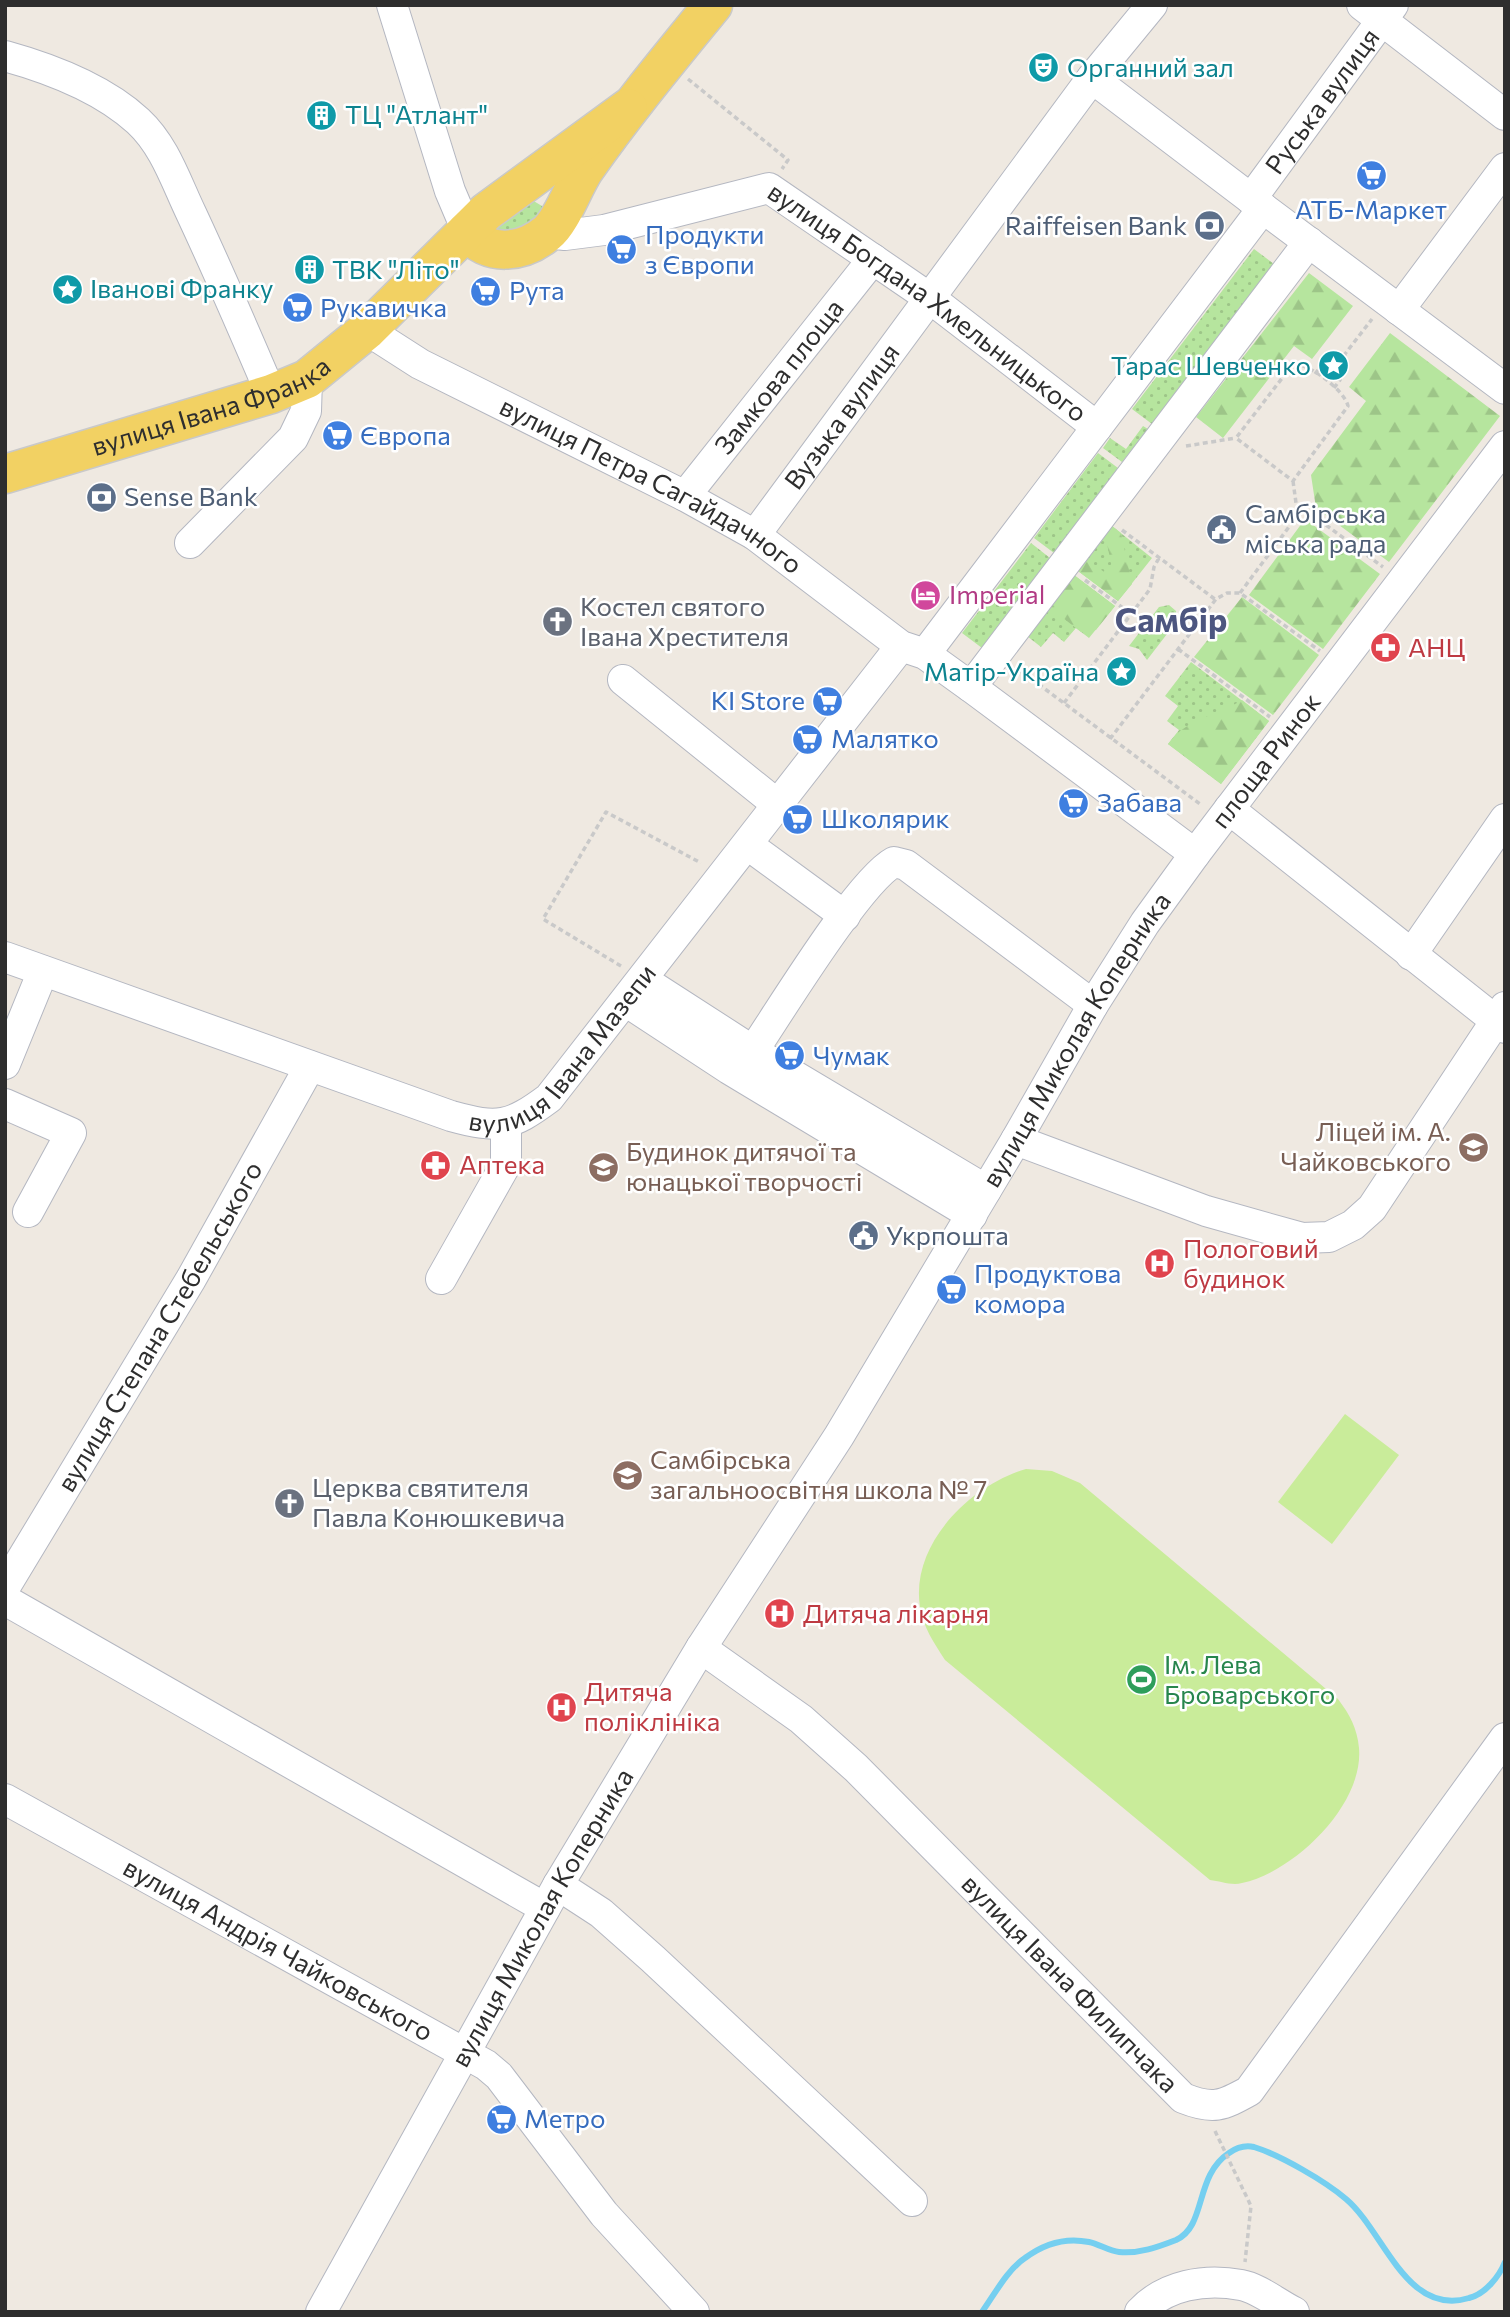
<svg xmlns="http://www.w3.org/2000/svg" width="1510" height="2317" font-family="Commissioner,sans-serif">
	<defs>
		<pattern id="grass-dots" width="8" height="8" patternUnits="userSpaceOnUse" patternTransform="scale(1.75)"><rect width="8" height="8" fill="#b6e59e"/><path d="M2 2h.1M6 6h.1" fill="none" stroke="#9dc588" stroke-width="1.8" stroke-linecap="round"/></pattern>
		<pattern id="forest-firs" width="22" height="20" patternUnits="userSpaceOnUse" patternTransform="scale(1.75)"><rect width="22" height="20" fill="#b6e59e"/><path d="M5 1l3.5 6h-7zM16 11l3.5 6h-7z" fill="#9dc588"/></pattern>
	</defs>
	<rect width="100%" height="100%" fill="#efe9e1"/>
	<path fill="url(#grass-dots)" d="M 532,200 L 542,206 L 545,217 L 497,237 L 494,222 Z
		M 1254,249 L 1274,264 L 1152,424 L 1132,409 Z
		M 1143,426 L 1148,429 L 1122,462 L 1103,448 L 1110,438 L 1126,449 Z
		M 1098,453 L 1118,468 L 1054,553 L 1034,538 Z
		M 1112,526 L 1152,558 L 1118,601 L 1078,571 Z
		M 1031,543 L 1050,558 L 982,648 L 962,633 Z
		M 1074,575 L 1115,606 L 1089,638 L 1076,628 L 1064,642 L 1053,633 L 1041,647 L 1027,636 Z
		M 1169,605 L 1176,611 L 1177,621 L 1147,660 L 1139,649 L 1129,646 L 1159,607 Z
		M 1191,662 L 1269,721 L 1221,784 L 1168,744 L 1179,730 L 1167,721 L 1178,706 L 1165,696 Z"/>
	<path fill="url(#forest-firs)" d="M 1309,273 L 1353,306 L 1312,359 L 1294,346 L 1223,438 L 1196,417 Z
		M 1390,333 L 1500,416 L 1389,562 L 1316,508 L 1311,475 L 1366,401 L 1349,387 Z
		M 1305,519 L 1380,574 L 1323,649 L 1249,595 Z
		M 1112,526 L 1121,533 L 1132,584 L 1118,601 L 1078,571 L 1086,559 L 1107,574 L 1112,567 L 1105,535 Z
		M 1074,575 L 1115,606 L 1096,630 L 1081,632 L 1049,607 Z
		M 1242,597 L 1319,655 L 1273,715 L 1194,657 Z
		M 1242,700 L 1269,721 L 1221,784 L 1168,744 C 1188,717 1215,717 1242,700 Z"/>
	<path fill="#c9ec9a" d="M 1345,1414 L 1399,1455 L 1332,1544 L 1278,1502 Z
		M 1026,1469 L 1052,1471 L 1080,1483 L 1338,1699 C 1350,1715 1357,1728 1359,1748 C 1364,1805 1294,1872 1242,1883 C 1232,1886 1220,1881 1210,1880 L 945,1660 C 934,1643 923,1627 920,1607 C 910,1544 971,1485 1026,1469 Z"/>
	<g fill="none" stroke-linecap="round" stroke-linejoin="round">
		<path stroke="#75cff0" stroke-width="6" d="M 982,2312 C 994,2295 1008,2269 1025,2258 C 1045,2243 1065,2237 1089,2242 C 1099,2244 1109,2251 1119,2252 C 1139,2254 1158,2247 1176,2240 C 1207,2226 1194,2176 1229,2153 C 1236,2148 1245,2145 1254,2147 C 1280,2155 1325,2181 1346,2199 C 1384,2231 1406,2317 1469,2298 C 1485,2294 1499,2277 1505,2262"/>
		<defs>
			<g id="minor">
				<path d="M 392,5 L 450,191 L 467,231"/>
				<path d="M 1362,5 L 1505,115"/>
				<path d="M 5,56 C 52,69 102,88 138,121 C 165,146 176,182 191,213 C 219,273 245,333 271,394"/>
				<path d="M 1092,78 L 1263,208"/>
				<path id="s1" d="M 1251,199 L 1393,5"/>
				<path id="s2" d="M 548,233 L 565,235 L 604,230 L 769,188 L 931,299 L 1097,427"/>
				<path d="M 1399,310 L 1505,168"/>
				<path id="s3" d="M 367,330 L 420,364 L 685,496 L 755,535 L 901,646 L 925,654 L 975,690 L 1195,854 L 1505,446"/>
				<path id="s4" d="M 685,496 L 873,259"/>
				<path id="s5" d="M 755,535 L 1092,78 L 1152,5"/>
				<path d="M 190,543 L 293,438 L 306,411 L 307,379"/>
				<path d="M 925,654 L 1263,208 L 1505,389"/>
				<path d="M 623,680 L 778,805"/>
				<path d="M 971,687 L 1309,242"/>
				<path d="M 1229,809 L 1505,1028"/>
				<path d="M 748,845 L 845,916"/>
				<path d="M 1411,955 L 1505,819"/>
				<path id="s6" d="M 5,957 L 451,1116 C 498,1129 510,1127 549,1098 L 901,646"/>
				<path d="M 643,980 L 753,1051 L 986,1190"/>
				<path d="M 627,1002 L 729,1069 L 972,1215"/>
				<path d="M 753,1051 C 780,1011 859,881 894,862 L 906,865 L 1093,1005"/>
				<path d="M 5,1064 L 43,971"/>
				<path d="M 5,1104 L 71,1133 L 28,1212"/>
				<path d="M 1016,1140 L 1206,1211 L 1302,1238 L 1329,1237 L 1353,1225 L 1372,1208 L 1505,1007"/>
				<path d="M 441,1279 L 506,1164 L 506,1124"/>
				<path id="s7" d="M 5,1587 L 191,1279 L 310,1066"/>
				<path d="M 5,1600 L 545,1908"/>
				<path id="s8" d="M 701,1648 L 801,1719 L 856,1768 L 1183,2098 C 1213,2110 1222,2106 1249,2091 L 1505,1738"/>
				<path id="s9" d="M 5,1799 L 486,2065 L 499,2076 L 604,2214 L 694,2312"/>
				<path d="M 558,1885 L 601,1913 L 653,1959 L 912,2201"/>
				<path id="s10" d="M 321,2312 L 558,1885 L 701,1648 L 839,1436 L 1016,1140 L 1093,1005 L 1145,923 L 1195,854"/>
				<path d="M 1140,2312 C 1165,2285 1205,2278 1241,2285 C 1258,2288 1278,2304 1294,2312"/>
			</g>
			<g id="major">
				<path d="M 467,231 C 487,257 522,254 547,233 C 562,221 573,187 585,169 C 625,112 669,59 713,5"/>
				<path id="s11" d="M 5,474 L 271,394 L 307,379 L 367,330 L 486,212 L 628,108"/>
			</g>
		</defs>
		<use href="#minor" stroke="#b4b7c1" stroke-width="32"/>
		<use href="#major" stroke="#c9c9c9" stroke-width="41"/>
		<path stroke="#c9c9c9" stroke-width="3.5" stroke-dasharray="5 3.5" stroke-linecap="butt" d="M 688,79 L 788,160 L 782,169
			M 1293,364 C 1309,363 1345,391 1348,406 L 1293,481 L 1236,438 Z
			M 1315,374 L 1321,366 L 1345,354
			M 1334,388 L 1340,380 L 1345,354 L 1372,319
			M 1186,446 L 1236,438
			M 1293,481 L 1296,503 L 1383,567
			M 1122,530 L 1216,600
			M 1085,580 L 1131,614
			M 1240,593 L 1303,508
			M 1178,649 L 1270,717
			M 1018,669 L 1200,804
			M 1064,703 L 1150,589 L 1154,567 L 1159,558
			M 1110,739 L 1216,599 L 1227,593 L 1240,593 L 1320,651
			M 621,966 L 543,919 L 606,812 L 701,863
			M 1215,2131 L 1251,2206 L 1245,2262"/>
		<use href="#minor" stroke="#fff" stroke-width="30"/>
		<use href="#major" stroke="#f2d163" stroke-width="38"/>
	</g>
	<defs>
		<symbol id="theatre-disc" viewBox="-11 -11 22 22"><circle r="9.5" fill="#0f9aa8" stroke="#fff"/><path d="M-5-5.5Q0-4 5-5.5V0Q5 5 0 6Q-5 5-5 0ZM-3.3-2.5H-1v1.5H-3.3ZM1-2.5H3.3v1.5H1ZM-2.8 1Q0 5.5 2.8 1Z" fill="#fff"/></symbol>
		<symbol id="building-disc" viewBox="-11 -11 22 22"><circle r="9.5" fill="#0f9aa8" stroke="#fff"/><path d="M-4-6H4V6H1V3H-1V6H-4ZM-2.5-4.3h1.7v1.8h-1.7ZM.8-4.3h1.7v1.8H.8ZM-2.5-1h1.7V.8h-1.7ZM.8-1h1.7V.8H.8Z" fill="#fff"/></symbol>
		<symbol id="supermarket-disc" viewBox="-11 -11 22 22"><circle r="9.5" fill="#3f7fe0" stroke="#fff"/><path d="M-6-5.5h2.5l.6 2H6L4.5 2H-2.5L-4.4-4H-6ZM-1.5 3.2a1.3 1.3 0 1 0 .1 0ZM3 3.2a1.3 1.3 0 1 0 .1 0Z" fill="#fff"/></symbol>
		<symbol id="bank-disc" viewBox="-11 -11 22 22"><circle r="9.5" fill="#5c6f8a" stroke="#fff"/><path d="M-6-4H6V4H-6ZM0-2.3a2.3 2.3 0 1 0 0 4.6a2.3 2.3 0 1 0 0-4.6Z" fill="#fff"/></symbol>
		<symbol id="sight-disc" viewBox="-11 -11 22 22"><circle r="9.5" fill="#0f9aa8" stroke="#fff"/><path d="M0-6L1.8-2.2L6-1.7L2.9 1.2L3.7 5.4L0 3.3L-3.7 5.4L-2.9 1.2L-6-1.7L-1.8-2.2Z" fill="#fff"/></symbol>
		<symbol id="civic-disc" viewBox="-11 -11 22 22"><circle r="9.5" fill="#5c6f8a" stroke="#fff"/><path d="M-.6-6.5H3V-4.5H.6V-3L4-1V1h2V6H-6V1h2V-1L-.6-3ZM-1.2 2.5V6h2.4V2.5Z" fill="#fff"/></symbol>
		<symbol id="hotel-disc" viewBox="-11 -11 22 22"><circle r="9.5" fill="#d1479c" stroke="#fff"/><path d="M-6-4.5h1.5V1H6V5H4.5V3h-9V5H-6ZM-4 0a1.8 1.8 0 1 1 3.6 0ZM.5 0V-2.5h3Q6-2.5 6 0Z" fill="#fff"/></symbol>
		<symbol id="church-disc" viewBox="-11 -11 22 22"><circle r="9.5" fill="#6b7280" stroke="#fff"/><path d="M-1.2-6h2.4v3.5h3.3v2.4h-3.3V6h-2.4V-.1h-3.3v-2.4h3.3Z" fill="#fff"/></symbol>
		<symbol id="pharmacy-disc" viewBox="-11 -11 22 22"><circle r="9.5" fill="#e0444e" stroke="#fff"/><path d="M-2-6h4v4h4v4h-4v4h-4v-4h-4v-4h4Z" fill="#fff"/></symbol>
		<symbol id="school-disc" viewBox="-11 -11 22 22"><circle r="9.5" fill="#8d6e63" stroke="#fff"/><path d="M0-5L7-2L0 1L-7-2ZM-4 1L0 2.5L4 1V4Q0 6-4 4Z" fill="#fff"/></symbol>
		<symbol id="hospital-disc" viewBox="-11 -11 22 22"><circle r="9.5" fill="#e0444e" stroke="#fff"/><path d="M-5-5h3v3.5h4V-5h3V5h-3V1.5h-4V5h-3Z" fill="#fff"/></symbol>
		<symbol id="stadium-disc" viewBox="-11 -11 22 22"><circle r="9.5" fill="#2e9e5b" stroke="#fff"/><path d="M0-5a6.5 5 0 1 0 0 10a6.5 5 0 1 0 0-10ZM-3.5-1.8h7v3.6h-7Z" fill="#fff"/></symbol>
	</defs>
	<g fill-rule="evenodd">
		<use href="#theatre-disc" x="1026" y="50" width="35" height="35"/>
		<use href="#building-disc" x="304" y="98" width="35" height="35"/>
		<use href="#supermarket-disc" x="1354" y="158" width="35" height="35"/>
		<use href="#bank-disc" x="1192" y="208" width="35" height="35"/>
		<use href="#supermarket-disc" x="604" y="232" width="35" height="35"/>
		<use href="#building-disc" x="292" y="252" width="35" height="35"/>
		<use href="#sight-disc" x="50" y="272" width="35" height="35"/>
		<use href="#supermarket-disc" x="468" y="274" width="35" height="35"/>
		<use href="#supermarket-disc" x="280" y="290" width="35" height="35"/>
		<use href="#sight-disc" x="1316" y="348" width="35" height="35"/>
		<use href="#supermarket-disc" x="320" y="418" width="35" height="35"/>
		<use href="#bank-disc" x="84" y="480" width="35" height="35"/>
		<use href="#civic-disc" x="1204" y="512" width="35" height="35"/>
		<use href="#hotel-disc" x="908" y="578" width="35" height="35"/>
		<use href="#church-disc" x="540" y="604" width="35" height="35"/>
		<use href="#pharmacy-disc" x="1368" y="630" width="35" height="35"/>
		<use href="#sight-disc" x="1104" y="654" width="35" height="35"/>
		<use href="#supermarket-disc" x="810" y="684" width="35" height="35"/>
		<use href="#supermarket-disc" x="790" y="722" width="35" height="35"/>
		<use href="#supermarket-disc" x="1056" y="786" width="35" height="35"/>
		<use href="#supermarket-disc" x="780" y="802" width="35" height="35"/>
		<use href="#supermarket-disc" x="772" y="1038" width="35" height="35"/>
		<use href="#school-disc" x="1456" y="1130" width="35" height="35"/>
		<use href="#pharmacy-disc" x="418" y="1148" width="35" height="35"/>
		<use href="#school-disc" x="586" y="1150" width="35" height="35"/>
		<use href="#civic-disc" x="846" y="1218" width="35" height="35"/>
		<use href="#hospital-disc" x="1142" y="1246" width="35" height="35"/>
		<use href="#supermarket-disc" x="934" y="1272" width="35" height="35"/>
		<use href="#school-disc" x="610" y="1458" width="35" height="35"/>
		<use href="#church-disc" x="272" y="1486" width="35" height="35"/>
		<use href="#hospital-disc" x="762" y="1596" width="35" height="35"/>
		<use href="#stadium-disc" x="1124" y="1662" width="35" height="35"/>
		<use href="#hospital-disc" x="544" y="1690" width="35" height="35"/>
		<use href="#supermarket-disc" x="484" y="2102" width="35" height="35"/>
	</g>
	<g text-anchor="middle" stroke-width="5" stroke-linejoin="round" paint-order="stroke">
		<g font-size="26" fill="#0d838f" stroke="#fff" text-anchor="start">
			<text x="1067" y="77">Органний зал</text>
			<text x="345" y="124">ТЦ "Атлант"</text>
			<text x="332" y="279">ТВК "Літо"</text>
			<text x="90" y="298">Іванові Франку</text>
			<text x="1311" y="375" text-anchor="end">Тарас Шевченко</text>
			<text x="1099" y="681" text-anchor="end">Матір-Україна</text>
		</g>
		<g font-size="26" fill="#2e2e2e" stroke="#fff">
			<text dy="9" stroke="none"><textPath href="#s1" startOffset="121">Руська вулиця</textPath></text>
			<text dy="9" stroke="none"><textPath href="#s2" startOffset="422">вулиця Богдана Хмельницького</textPath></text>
			<text dy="9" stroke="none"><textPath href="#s4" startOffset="152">Замкова площа</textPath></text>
			<text dy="9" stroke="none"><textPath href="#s11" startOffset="217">вулиця Івана Франка</textPath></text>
			<text dy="9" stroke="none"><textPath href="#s5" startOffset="147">Вузька вулиця</textPath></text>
			<text dy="9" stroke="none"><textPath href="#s3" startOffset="324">вулиця Петра Сагайдачного</textPath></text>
			<text dy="9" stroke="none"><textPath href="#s3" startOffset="1101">площа Ринок</textPath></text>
			<text dy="9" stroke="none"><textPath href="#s6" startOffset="618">вулиця Івана Мазепи</textPath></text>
			<text dy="9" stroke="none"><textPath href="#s10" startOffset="1480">вулиця Миколая Коперника</textPath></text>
			<text dy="9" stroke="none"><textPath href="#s7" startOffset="303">вулиця Степана Стебельського</textPath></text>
			<text dy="9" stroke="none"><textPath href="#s10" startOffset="452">вулиця Миколая Коперника</textPath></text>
			<text dy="9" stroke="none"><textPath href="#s9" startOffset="312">вулиця Андрія Чайковського</textPath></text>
			<text dy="9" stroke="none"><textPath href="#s8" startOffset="500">вулиця Івана Филипчака</textPath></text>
		</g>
		<g font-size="26" fill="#366cbe" stroke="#fff" text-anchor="start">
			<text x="1371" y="219" text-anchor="middle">АТБ-Маркет</text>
			<text x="645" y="244">Продукти<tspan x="645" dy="30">з Європи</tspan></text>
			<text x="509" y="300">Рута</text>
			<text x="320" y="317">Рукавичка</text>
			<text x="360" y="445">Європа</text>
			<text x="805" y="710" text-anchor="end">KI Store</text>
			<text x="831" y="748">Малятко</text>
			<text x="1097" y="812">Забава</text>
			<text x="821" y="828">Школярик</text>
			<text x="813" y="1065">Чумак</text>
			<text x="974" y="1283">Продуктова<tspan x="974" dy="30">комора</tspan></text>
			<text x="524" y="2128">Метро</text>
		</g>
		<g font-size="26" fill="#4e5e75" stroke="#fff" text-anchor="start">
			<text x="1187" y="235" text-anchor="end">Raiffeisen Bank</text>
			<text x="124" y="506">Sense Bank</text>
			<text x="1245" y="523">Самбірська<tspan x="1245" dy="30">міська рада</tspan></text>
			<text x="886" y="1245">Укрпошта</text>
		</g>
		<g font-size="26" fill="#b23c85" stroke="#fff" text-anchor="start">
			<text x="949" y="604">Imperial</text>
		</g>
		<g font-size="26" fill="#5b616d" stroke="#fff" text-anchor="start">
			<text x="580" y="616">Костел святого<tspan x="580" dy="30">Івана Хрестителя</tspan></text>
			<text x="312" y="1497">Церква святителя<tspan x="312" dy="30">Павла Конюшкевича</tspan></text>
		</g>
		<g font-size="26" fill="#be3a42" stroke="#fff" text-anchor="start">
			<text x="1408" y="657">АНЦ</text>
			<text x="459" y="1174">Аптека</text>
			<text x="1183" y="1258">Пологовий<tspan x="1183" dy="30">будинок</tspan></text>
			<text x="803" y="1623">Дитяча лікарня</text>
			<text x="584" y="1701">Дитяча<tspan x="584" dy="30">поліклініка</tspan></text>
		</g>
		<g font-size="26" fill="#785e54" stroke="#fff" text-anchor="start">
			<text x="1451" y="1141" text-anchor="end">Ліцей ім. А.<tspan x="1451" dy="30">Чайковського</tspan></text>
			<text x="626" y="1161">Будинок дитячої та<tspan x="626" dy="30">юнацької творчості</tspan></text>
			<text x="650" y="1469">Самбірська<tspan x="650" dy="30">загальноосвітня школа № 7</tspan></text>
		</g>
		<g font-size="26" fill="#27864d" stroke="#fff" text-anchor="start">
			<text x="1164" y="1674">Ім. Лева<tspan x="1164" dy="30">Броварського</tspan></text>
		</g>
		<g font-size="33" font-weight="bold" fill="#4d5680" stroke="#fff">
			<text x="1171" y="632">Самбір</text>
		</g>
	</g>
	<rect width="1510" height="2317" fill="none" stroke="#2e2e2e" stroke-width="14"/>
</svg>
